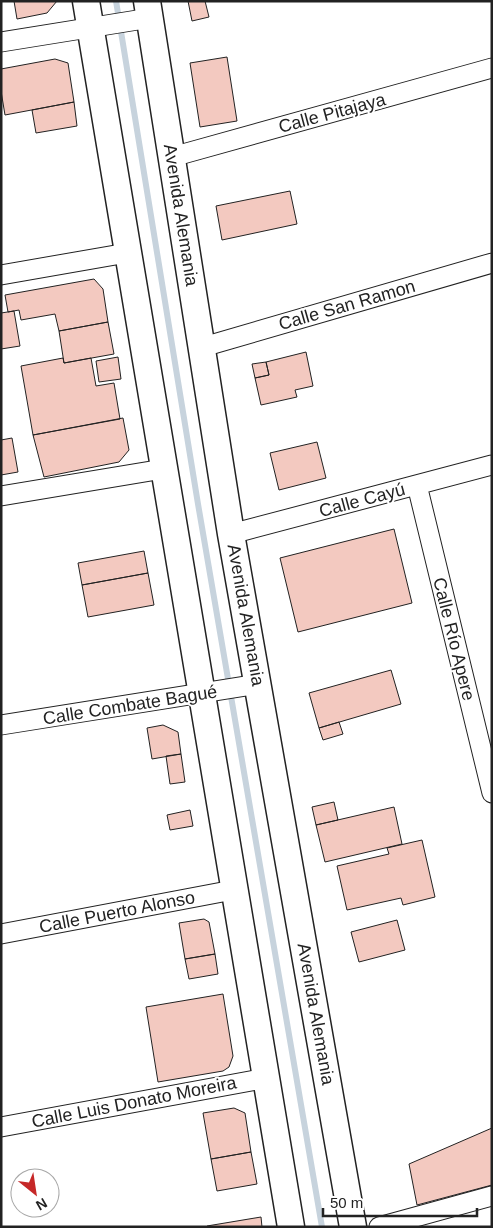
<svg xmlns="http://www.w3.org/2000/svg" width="493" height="1228" font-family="Helvetica,sans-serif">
	<rect width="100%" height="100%" fill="#fff"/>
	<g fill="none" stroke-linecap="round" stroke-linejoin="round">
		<path stroke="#c7d3dd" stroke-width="6" d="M 116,1 L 198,504 L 322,1227"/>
	</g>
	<path fill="#f3c9c0" stroke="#222" d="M 14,1 L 57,1 L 47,13 L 17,19 Z
		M 188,1 L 205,1 L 209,17 L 192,21 Z
		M 227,57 L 237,121 L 200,127 L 190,63 Z
		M 55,59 L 68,63 L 74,102 L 5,115 L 1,91 L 1,69 Z
		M 74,102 L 77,126 L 36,133 L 32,110 Z
		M 290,191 L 297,224 L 222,240 L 216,206 Z
		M 94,279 L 103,289 L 108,322 L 59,331 L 55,314 L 21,320 L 19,310 L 8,312 L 5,295 Z
		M 14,311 L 20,346 L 1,349 L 1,313 Z
		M 108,322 L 114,354 L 64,363 L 59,331 Z
		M 306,352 L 313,386 L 295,390 L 297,397 L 261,405 L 255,378 L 269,375 L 266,362 Z
		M 118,357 L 121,379 L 99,382 L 96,361 Z
		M 63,358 L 64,363 L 91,358 L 96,386 L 114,383 L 120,419 L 33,435 L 21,366 Z
		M 266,362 L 269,375 L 255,378 L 252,364 Z
		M 123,418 L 129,450 L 119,462 L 44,477 L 33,435 Z
		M 12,438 L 18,472 L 1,475 L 1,440 Z
		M 317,442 L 326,478 L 279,490 L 270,453 Z
		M 394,529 L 412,603 L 298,632 L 280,558 Z
		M 144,551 L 148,573 L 82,585 L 78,563 Z
		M 148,573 L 154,605 L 88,617 L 82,585 Z
		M 391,670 L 401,704 L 319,728 L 309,693 Z
		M 339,722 L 343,734 L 323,740 L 319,728 Z
		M 163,725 L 178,732 L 181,754 L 152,759 L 147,728 Z
		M 181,754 L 185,782 L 170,784 L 166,756 Z
		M 334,802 L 338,820 L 316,825 L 312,807 Z
		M 394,807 L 402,844 L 325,862 L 316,825 Z
		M 190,810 L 193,826 L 170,830 L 167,815 Z
		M 422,840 L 435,897 L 403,905 L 401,898 L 347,910 L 337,866 L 389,854 L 387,848 Z
		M 204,919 L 209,922 L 215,954 L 185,959 L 179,923 Z
		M 397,920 L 405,950 L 359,962 L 351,932 Z
		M 215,954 L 218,974 L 189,979 L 185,959 Z
		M 223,994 L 233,1056 L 229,1067 L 223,1071 L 158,1082 L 146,1007 Z
		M 234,1108 L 245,1113 L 251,1152 L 211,1159 L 203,1113 Z
		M 492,1128 L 492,1185 L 417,1205 L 409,1164 Z
		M 251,1152 L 257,1184 L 217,1191 L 211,1159 Z
		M 261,1217 L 262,1227 L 207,1227 L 207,1226 Z"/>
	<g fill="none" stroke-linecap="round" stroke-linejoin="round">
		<defs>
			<path id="street" d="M 1,42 L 150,18
				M 172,157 L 492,68
				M 1,275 L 127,253
				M 203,347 L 492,263
				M 417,485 L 492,793
				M 1,496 L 163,469
				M 231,534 L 492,465
				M 1,725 L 259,684
				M 1,934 L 233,890
				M 1,1127 L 267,1078
				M 379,1227 L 492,1196"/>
			<path id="secondary" d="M 86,1 L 291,1227
				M 147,1 L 231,534 L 353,1227"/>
		</defs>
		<use href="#street" stroke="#222" stroke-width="21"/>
		<use href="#secondary" stroke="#222" stroke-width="29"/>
		<use href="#street" stroke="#fff" stroke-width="19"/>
		<use href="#secondary" stroke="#fff" stroke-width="26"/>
	</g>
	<g text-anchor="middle" stroke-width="4" stroke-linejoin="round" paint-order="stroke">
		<g font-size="18" fill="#222" stroke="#fff">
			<text transform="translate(332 113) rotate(-15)" y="6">Calle Pitajaya</text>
			<text transform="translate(181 215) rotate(81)" y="6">Avenida Alemania</text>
			<text transform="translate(347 305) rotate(-16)" y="6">Calle San Ramon</text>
			<text transform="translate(362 500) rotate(-15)" y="6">Calle Cayú</text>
			<text transform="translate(246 615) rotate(80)" y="6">Avenida Alemania</text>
			<text transform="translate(454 639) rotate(76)" y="6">Calle Río Apere</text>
			<text transform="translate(130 705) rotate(-9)" y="6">Calle Combate Bagué</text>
			<text transform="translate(117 912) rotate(-11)" y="6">Calle Puerto Alonso</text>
			<text transform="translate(316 1014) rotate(80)" y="6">Avenida Alemania</text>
			<text transform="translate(134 1102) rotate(-11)" y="6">Calle Luis Donato Moreira</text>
		</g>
	</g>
	<rect width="493" height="1228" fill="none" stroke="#222222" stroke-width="5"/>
	<g transform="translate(35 1193) rotate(150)"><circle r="24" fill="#ffffff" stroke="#a7a7a7"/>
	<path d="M0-4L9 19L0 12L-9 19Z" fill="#c62828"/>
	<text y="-8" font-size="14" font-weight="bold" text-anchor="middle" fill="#222222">N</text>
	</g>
	<path d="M323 1208v8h154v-8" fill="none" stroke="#222222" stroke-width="2.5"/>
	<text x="330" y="1208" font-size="15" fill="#222222" stroke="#ffffff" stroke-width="4" paint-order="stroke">50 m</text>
</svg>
